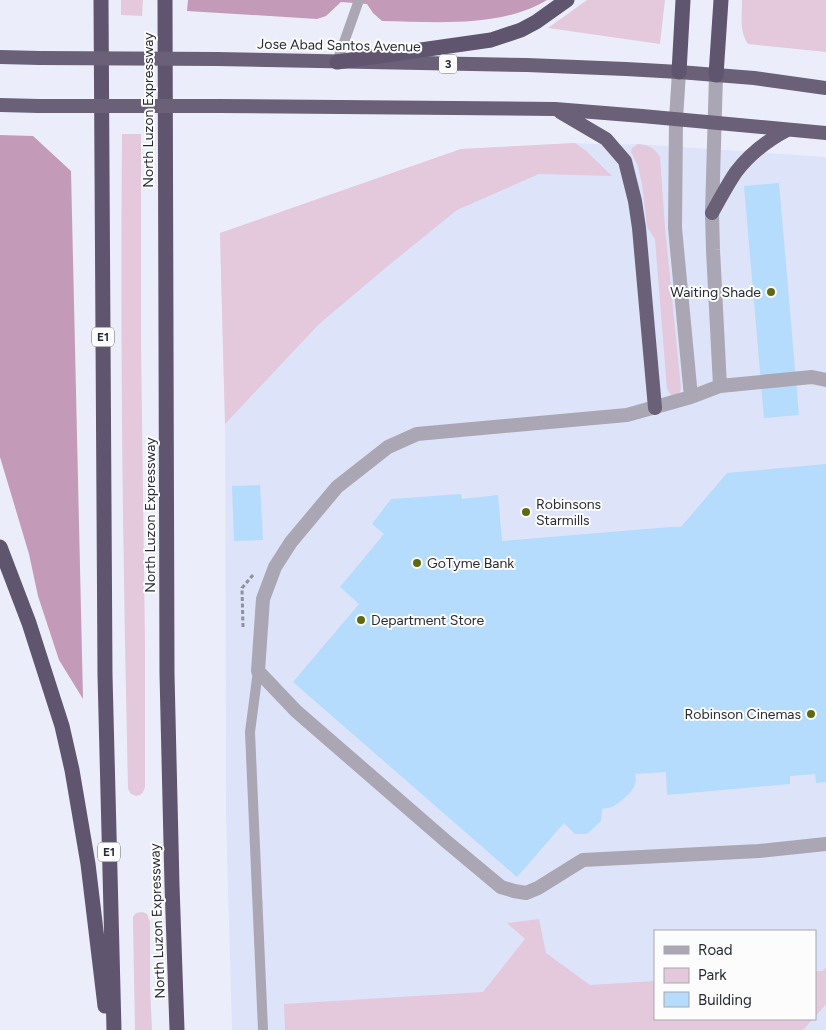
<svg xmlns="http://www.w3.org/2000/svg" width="826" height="1030" font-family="Figtree,sans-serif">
	<rect width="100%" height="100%" fill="#ebeefa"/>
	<path fill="#dde3f9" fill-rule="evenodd" d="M 575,143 L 612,145 L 638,144 L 826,157 L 826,1030 L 232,1030 L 226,816 L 225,424 L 220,233 L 461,149 ZM 655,931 L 815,931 L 815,1019 L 655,1019 Z"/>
	<path fill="#e3c9db" d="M 121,0 L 143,0 L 142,16 L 121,15 Z
		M 587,0 L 665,0 L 660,44 L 548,28 Z
		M 742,0 L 826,0 L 826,52 L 748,44 C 739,31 742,15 742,0 Z
		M 122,134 L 141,134 L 141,341 L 145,644 L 145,787 C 143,793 142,795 136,796 L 131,794 L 128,789 C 123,571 120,352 122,134 Z
		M 575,143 L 585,150 L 612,176 L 539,174 L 457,210 L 389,265 L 319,324 L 225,424 L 220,233 L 461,149 Z
		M 638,144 C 648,145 654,147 660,157 L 665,227 L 681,389 L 679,394 L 674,396 L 670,394 L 667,389 L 655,239 L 647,227 L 642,184 L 638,166 L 631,152 L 632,148 Z
		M 142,912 L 147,914 L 150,922 L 150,985 L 152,1030 L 135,1030 L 133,923 L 133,917 L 136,913 Z
		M 539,919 L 546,953 L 590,985 L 655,981 L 655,1019 L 813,1019 L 803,1030 L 285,1030 L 284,1004 L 483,992 L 525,939 L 507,923 Z
		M 826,968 L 826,1004 L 815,1017 L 815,971 L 822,971 Z"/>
	<path fill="#c39bb8" d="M 188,0 L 547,0 C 501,28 435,22 382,21 L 373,13 L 367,4 L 341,2 L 326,16 L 317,19 L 187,11 Z
		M 0,135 L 33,136 L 71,171 L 83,699 L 59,660 L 38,596 L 29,554 L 0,457 Z"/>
	<path fill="#b5dcfc" d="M 779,183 L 799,415 L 764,418 L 744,186 Z
		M 826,464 L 826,782 L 816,783 L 815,774 L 790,776 L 790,784 L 667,795 L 666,772 L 635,774 L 636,780 L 634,787 L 629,794 L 621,801 L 612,807 L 602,809 L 601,821 L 587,834 L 575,834 L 564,823 L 517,877 L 293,682 L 359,604 L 340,587 L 384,534 L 372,524 L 391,499 L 461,494 L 462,499 L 498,495 L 502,541 L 670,527 L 681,527 L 727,473 Z
		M 260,485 L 263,540 L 234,541 L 232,486 Z"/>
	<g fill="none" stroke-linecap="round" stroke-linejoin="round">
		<path stroke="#8f929d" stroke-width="3" stroke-dasharray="4 2.5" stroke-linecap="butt" d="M 243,627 L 242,588 L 253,575"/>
		<path stroke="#aba6b3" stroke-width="10" d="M 337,62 L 359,0
			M 258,671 L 250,732 L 263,1030"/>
		<path stroke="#aba6b3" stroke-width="14" d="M 679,72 L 676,119 L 675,228 L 691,397
			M 716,75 L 712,213 L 713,250 L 720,386
			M 826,380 L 812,377 L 720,386 L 691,397 L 627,415 L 417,434 L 388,447 L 337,487 L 291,542 L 275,567 L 263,599 L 258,671 L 296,711 L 447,842 L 501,887 L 514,891 L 526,893 L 538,888 L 583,860 L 759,851 L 826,844"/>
		<path stroke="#6a6077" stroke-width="14" d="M 0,57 L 40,58
			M 217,59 L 527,65 L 626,69 L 679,72 L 754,78 L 826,88
			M 0,105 L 39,106
			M 218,106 L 555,109 L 642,116 L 826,133
			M 560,112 L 606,139 L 625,161 L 635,201 L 639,228 L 655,408
			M 712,213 C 720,199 727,185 736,172 C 749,155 768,140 787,130"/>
		<path stroke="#60556e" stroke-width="15" d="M 101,0 L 105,675 L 114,1030
			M 165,0 L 167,674 L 172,885 L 177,1030
			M 337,62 L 491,40 L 521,30 L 536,22 L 567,0
			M 679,72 L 683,0
			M 716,75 L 721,0
			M 0,547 L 29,623 L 62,726 L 72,770 L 88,864 L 105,1006"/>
		<path stroke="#6a6077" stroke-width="14" d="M 40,58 L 217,59
			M 39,106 L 218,106"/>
	</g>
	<g fill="#5e6a11" stroke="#fcfcfc" stroke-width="2">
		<circle cx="771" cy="292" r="5"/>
		<circle cx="526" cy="512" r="5"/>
		<circle cx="417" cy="563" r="5"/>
		<circle cx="361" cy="620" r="5"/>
		<circle cx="811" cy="714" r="5"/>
	</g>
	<g text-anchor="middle" stroke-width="4" stroke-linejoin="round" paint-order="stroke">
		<g fill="#fcfcfc" stroke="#686a71" stroke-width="1">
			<rect x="439" y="54.5" width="18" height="19" rx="4"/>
			<rect x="92" y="327.5" width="22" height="19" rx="4"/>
			<rect x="98" y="842.5" width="22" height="19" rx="4"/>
		</g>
		<g font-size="12" font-weight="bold" fill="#282b36">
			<text x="448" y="68">3</text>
			<text x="103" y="341">E1</text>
			<text x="109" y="856">E1</text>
		</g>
		<g font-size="14" fill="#282b36" stroke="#fcfcfc">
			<text transform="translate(339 45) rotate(1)" y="5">Jose Abad Santos Avenue</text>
			<text transform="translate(148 110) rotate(-90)" y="5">North Luzon Expressway</text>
			<text transform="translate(150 515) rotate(-90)" y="5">North Luzon Expressway</text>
			<text transform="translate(157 921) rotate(-92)" y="5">North Luzon Expressway</text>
		</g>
		<g font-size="14" fill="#282b36" stroke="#fcfcfc" text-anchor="start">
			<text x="761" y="297" text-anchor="end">Waiting Shade</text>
			<text x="536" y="509">Robinsons<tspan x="536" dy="16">Starmills</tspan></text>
			<text x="427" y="568">GoTyme Bank</text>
			<text x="371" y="625">Department Store</text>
			<text x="801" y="719" text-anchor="end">Robinson Cinemas</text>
		</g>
	</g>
	<rect x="654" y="930" width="162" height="90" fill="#fcfcfc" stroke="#a7a8ad"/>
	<rect x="664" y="946" width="25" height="8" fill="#aba6b3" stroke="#a7a8ad"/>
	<text x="698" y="955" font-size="15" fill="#282b36">Road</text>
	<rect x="664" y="968" width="25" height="15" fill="#e3c9db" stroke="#a7a8ad"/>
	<text x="698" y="980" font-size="15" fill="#282b36">Park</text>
	<rect x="664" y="992" width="25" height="15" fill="#b5dcfc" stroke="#a7a8ad"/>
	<text x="698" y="1005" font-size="15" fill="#282b36">Building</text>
</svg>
